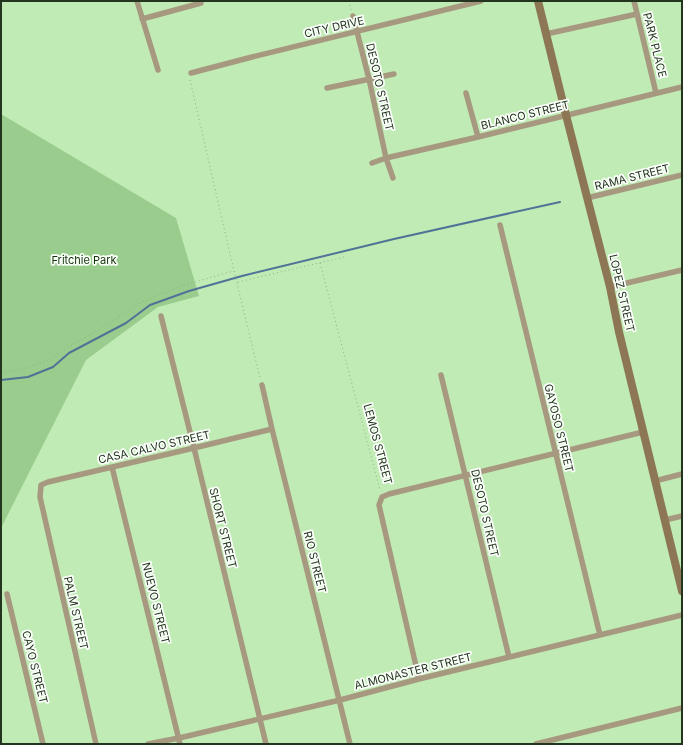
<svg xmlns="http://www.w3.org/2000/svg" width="683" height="745" font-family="Inter,sans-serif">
	<rect width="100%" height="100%" fill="#c0ebb5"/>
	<path fill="#9acd8d" d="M 1,114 L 176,218 L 199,296 L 158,307 L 86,360 L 1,528 Z"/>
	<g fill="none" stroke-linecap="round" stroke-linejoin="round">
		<path stroke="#517297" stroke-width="2" d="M 1,380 L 28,377 L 53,367 L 69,353 L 126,323 L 150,305 L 189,291 L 242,276 L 394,239 L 560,202"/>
		<path stroke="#8eb185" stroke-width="1" stroke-dasharray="1 3" stroke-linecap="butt" d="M 349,1 L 351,10
			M 190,80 L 234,271 L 260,378
			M 320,263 L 380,490
			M 238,282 L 344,257
			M 1,372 L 19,370 L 47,361 L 68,347 L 92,334 L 142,302 L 178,287 L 233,271"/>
		<path stroke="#a79880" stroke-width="5.5" d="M 137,1 L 158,70
			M 634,1 L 656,93
			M 353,16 L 369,79 L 386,158 L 393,178
			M 142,19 L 201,3
			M 546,34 L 637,14
			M 191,73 L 252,57 L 481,1
			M 327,88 L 394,74
			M 466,93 L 478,137
			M 372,163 L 386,158 L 478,137 L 682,87
			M 587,198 L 682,175
			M 500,225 L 600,635
			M 610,287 L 682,270
			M 161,316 L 194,448 L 266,744
			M 441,375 L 509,657
			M 262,385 L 272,429 L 350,744
			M 112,467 L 180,744
			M 655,481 L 682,474
			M 665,520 L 682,516
			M 7,594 L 43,744
			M 419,679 L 379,505 L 382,497 L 389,494 L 643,432
			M 96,744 L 40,497 L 41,485 L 48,482 L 194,448 L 272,429
			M 148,744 L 179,738 L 340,700 L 419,679 L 682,615
			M 536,744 L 682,708"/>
		<path stroke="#8c7653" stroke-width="8" d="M 538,1 L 566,115 L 610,287 L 619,332 L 682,591"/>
	</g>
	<g text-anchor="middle" stroke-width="3.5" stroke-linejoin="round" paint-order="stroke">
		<g font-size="11" fill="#23341f" stroke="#fbfffa">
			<text transform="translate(334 27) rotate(-13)" y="4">CITY DRIVE</text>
			<text transform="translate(655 45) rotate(76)" y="4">PARK PLACE</text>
			<text transform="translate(380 87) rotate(77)" y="4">DESOTO STREET</text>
			<text transform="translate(525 115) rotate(-14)" y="4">BLANCO STREET</text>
			<text transform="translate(632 177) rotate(-14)" y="4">RAMA STREET</text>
			<text transform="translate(622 293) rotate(77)" y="4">LOPEZ STREET</text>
			<text transform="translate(559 428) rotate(76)" y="4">GAYOSO STREET</text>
			<text transform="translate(378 444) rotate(75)" y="4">LEMOS STREET</text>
			<text transform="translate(154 447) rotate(-13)" y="4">CASA CALVO STREET</text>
			<text transform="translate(485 513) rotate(77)" y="4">DESOTO STREET</text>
			<text transform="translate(223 528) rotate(76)" y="4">SHORT STREET</text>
			<text transform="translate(315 562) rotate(76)" y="4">RIO STREET</text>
			<text transform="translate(156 603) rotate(76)" y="4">NUEVO STREET</text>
			<text transform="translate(76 613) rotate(77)" y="4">PALM STREET</text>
			<text transform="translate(35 667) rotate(76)" y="4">CAYO STREET</text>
			<text transform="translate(413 671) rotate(-14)" y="4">ALMONASTER STREET</text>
		</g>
		<g font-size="11" fill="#113307" stroke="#fbfffa">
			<text x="84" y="264">Fritchie Park</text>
		</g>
	</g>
	<rect width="683" height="745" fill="none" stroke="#23341f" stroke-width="4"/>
</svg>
